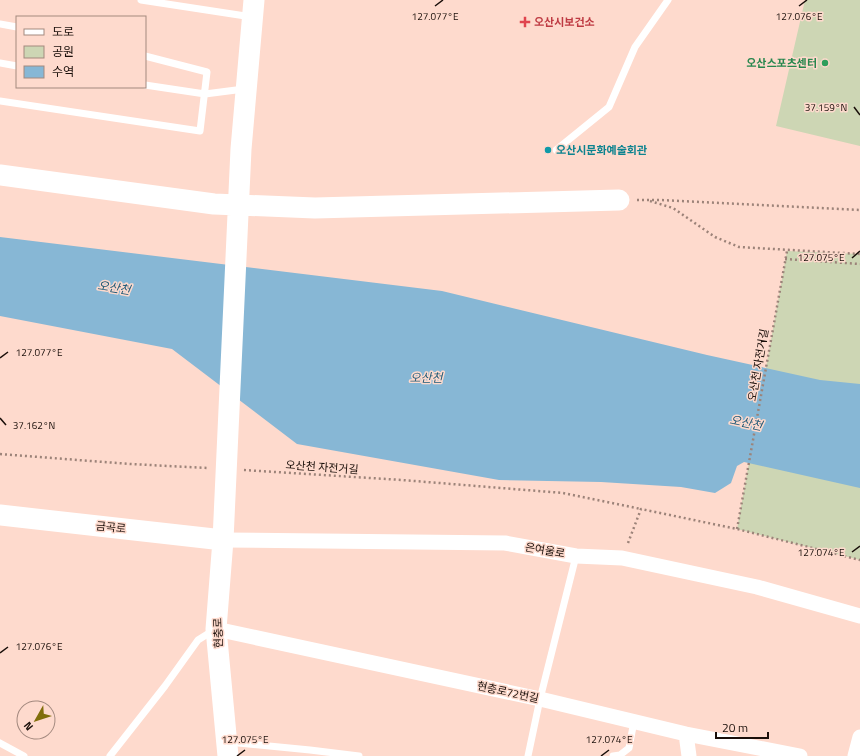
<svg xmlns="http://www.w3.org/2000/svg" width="860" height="756" font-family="'Titillium Web','Noto Sans KR',sans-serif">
	<rect width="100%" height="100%" fill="#fedacd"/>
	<path fill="#cdd6b4" d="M 805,0 L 860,0 L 860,146 L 776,126 Z
		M 787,251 L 860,254 L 860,560 L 737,529 Z"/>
	<path fill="#87b7d5" d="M 0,237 L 442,291 L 707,355 L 820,380 L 860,384 L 860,488 L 744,462 L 737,466 L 731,483 L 715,493 L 681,487 L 601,482 L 499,480 L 297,444 L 172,349 L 0,316 Z"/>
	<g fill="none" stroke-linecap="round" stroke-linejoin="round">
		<path stroke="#9c8379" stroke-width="2.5" stroke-dasharray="2 3" stroke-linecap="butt" d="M 637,200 L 660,200 L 860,210
			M 650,201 L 673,208 L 715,237 L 739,247 L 860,254
			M 785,259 L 860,264
			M 0,454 L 130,464 L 207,468
			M 244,470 L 402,480 L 563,493 L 641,509
			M 737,529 L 787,251
			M 628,543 L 641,509 L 737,529 L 860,560"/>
		<path stroke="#fff" stroke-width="7" d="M 141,0 L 252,17
			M 0,24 L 17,27
			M 0,63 L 17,66
			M 145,85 L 205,94 L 244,89
			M 0,101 L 200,131 L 207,72 L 145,56
			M 556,150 L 609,107 L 635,47 L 668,0
			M 228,742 L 310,750 L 359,756
			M 0,743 L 24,756
			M 110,756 L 165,686 L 198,640 L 214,630
			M 528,756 L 540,699 L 576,556
			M 613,756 L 620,755 L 629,748 L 634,721"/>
		<path stroke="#fff" stroke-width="15" d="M 223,540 L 505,543 L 576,556 L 622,558 L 757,587 L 860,616
			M 216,629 L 540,699 L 686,734 L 800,756
			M 686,734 L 689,756
			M 855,756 L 860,737"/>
		<path stroke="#fff" stroke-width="21" d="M 0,175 L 214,204 L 315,208 L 619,200
			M 0,515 L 223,540
			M 228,756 L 216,629 L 223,540 L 241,149 L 254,0"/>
	</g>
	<path fill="none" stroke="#1a0f0a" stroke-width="1.5" d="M 435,6 L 443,0M 799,6 L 807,0M 854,107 L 860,115M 852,258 L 860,251M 0,358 L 8,352M 0,418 L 6,425M 852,552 L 860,546M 0,653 L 8,647M 237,756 L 245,750M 601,756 L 609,750"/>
	<path fill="#e0444e" stroke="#fedacd" stroke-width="1.5" d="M523 16h4v4h4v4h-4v4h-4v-4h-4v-4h4z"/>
	<circle fill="#2e9e5b" stroke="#fedacd" stroke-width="1.5" cx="825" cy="63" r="4"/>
	<circle fill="#0f9aa8" stroke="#fedacd" stroke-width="1.5" cx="548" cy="150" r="4"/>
	<g text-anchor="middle" stroke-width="3" stroke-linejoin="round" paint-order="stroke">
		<g font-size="11" font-weight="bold" fill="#be3a42" stroke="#fedacd" text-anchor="start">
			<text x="534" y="26">오산시보건소</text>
		</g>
		<g font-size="11" font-weight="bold" fill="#27864d" stroke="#fedacd" text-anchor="end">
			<text x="817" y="67">오산스포츠센터</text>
		</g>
		<g font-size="11" font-weight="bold" fill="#0d838f" stroke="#fedacd" text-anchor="start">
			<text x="556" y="154">오산시문화예술회관</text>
		</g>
		<g font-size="11" fill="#1a0f0a" stroke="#fedacd">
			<text transform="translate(758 365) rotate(-80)" y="4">오산천 자전거길</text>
			<text transform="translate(322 467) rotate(4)" y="4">오산천 자전거길</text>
			<text transform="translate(111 527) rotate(6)" y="4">금곡로</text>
			<text transform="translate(545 550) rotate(10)" y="4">은여울로</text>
			<text transform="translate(218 633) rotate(-92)" y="4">현충로</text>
			<text transform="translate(508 692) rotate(12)" y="4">현충로72번길</text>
		</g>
		<g font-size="12" font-style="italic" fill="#1f5977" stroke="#fedacd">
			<text transform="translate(114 288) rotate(9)" y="4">오산천</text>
			<text x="426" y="382">오산천</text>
			<text transform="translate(746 423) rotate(12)" y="4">오산천</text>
		</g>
	</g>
	<g font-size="10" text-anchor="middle" fill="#1a0f0a" stroke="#fedacd" stroke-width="3" stroke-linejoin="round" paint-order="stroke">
		<text x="435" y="20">127.077°E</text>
		<text x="799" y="20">127.076°E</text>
		<text x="826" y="111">37.159°N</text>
		<text x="821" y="261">127.075°E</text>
		<text x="39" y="356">127.077°E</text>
		<text x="34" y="429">37.162°N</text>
		<text x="821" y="556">127.074°E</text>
		<text x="39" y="650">127.076°E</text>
		<text x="245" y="743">127.075°E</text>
		<text x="609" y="743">127.074°E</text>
	</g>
	<rect x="16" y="16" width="130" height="72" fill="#fedacd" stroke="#a3897f"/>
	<rect x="24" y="29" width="20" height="6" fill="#ffffff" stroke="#a3897f"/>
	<text x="52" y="36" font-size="12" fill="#1a0f0a">도로</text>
	<rect x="24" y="46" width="20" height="12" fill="#cdd6b4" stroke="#a3897f"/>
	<text x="52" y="56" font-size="12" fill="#1a0f0a">공원</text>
	<rect x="24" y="66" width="20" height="12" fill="#87b7d5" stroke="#a3897f"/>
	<text x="52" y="76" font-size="12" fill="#1a0f0a">수역</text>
	<g transform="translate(36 720) rotate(231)"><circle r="19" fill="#fedacd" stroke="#a3897f"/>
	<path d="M0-3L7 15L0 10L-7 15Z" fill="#806e0b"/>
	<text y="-6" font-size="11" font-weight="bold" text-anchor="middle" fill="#1a0f0a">N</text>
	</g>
	<path d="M716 732v6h52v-6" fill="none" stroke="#1a0f0a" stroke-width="2"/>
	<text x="722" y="732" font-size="12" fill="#1a0f0a" stroke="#fedacd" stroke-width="3" paint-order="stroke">20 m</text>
</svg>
